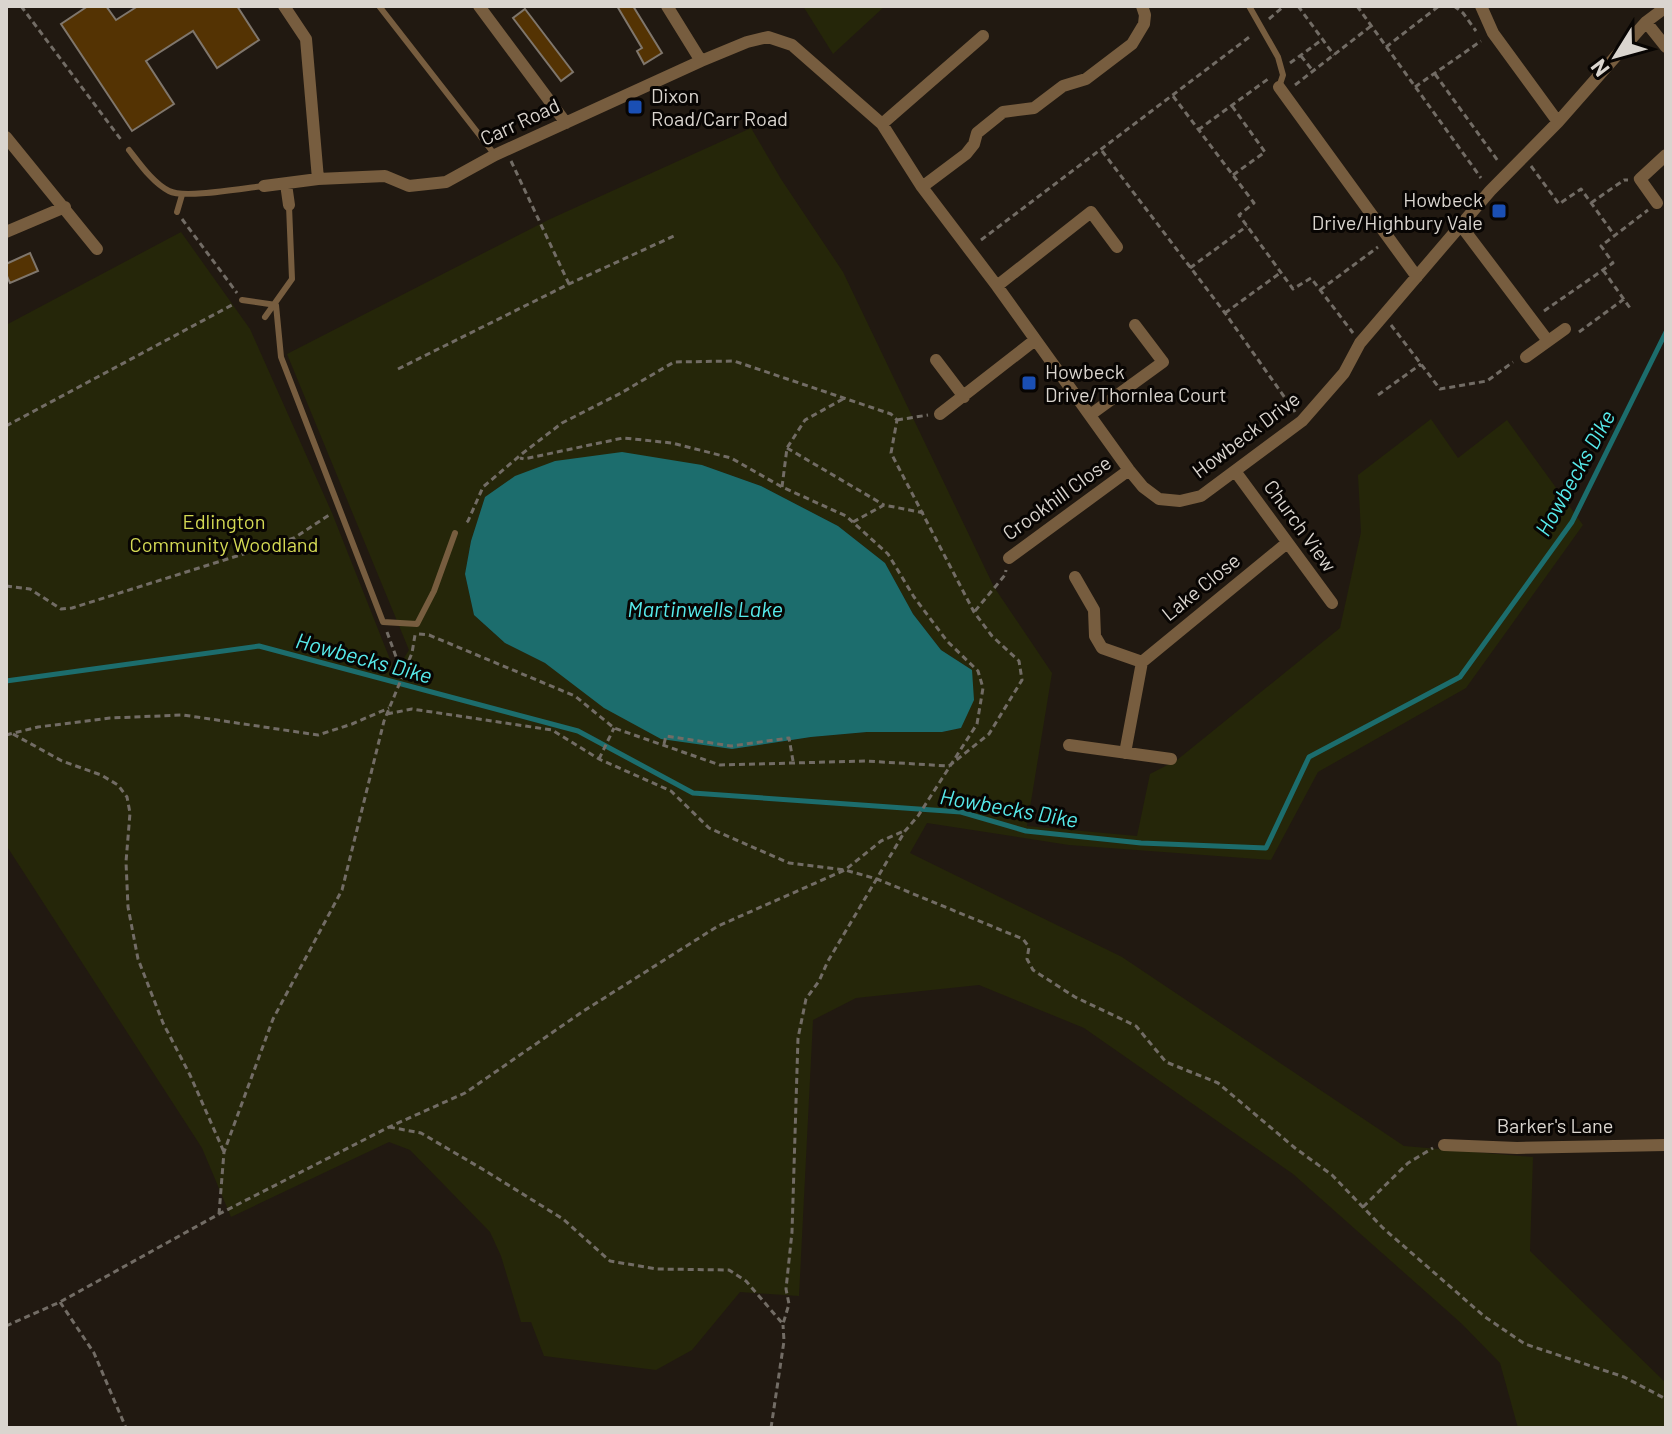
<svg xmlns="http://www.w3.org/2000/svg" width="1672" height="1434" font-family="Barlow,sans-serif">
	<rect width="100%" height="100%" fill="#211911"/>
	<path fill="#252609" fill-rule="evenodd" d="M 803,6 L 885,6 L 833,54 Z
		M 751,128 L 781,179 L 843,272 L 994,587 L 1052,673 L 1027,826 L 1137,836 L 1150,774 L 1177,760 L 1340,628 L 1361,532 L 1358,475 L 1431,419 L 1458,458 L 1507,420 L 1583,525 L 1466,688 L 1318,772 L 1271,860 L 1069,845 L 927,823 L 910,853 L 1122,957 L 1404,1146 L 1533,1157 L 1530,1251 L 1666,1383 L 1666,1428 L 1518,1428 L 1500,1363 L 1462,1324 L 1293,1174 L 1084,1028 L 979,985 L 856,998 L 813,1020 L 799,1296 L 740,1292 L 692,1350 L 656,1370 L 544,1356 L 531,1322 L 521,1322 L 501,1256 L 490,1232 L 410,1150 L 389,1142 L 231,1217 L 202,1148 L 6,845 L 6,325 L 181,232 L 250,329 L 332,513 L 395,672 L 409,650 L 287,354 L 548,220 ZM 702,465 L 761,486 L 838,526 L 885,563 L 913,614 L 941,650 L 972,670 L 961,728 L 942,732 L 867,732 L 811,737 L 732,749 L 661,738 L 545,663 L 505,643 L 474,615 L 465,574 L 471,541 L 485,497 Z"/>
	<path fill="#1c6d6d" d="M 622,452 L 702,465 L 761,486 L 838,526 L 885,563 L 913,614 L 941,650 L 972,670 L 974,700 L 961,728 L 942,732 L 867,732 L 811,737 L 732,749 L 661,739 L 604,708 L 545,663 L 505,643 L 474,615 L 465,574 L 471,541 L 485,497 L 515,476 L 555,461 Z"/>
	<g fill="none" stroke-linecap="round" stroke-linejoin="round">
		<path stroke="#1c6d6d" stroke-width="5" d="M 6,681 L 259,646 L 578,731 L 693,793 L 961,812 L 1026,831 L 1141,843 L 1266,848 L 1309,757 L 1460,677 L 1572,522 L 1666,332"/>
	</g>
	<path fill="#543303" stroke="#7f766c" stroke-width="2" d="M 88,6 L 106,6 L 116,20 L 138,6 L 237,6 L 259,40 L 217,68 L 193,31 L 146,61 L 174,104 L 132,131 L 61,24 Z
		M 617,6 L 633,6 L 662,53 L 644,64 L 637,51 L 642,48 Z
		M 525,9 L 573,72 L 561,81 L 513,18 Z
		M 30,253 L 38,271 L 10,283 L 6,274 L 6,264 Z"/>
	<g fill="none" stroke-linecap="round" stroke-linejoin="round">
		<path stroke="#726c65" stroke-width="3" stroke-dasharray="6 4" stroke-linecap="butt" d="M 21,6 L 122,141
			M 1298,6 L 1334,55
			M 1357,6 L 1481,178
			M 1454,6 L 1463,13 L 1476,31
			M 1269,19 L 1284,6
			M 1386,47 L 1439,6
			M 1301,56 L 1313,71
			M 1290,63 L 1323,39
			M 1435,74 L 1498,161
			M 1295,85 L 1371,26
			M 1415,87 L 1481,41
			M 1173,96 L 1254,203 L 1239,215 L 1293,289 L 1311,278 L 1353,333
			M 1232,106 L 1265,152 L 1233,175
			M 1198,130 L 1268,79
			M 1102,151 L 1225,313 L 1295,412
			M 511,161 L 569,284
			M 1531,166 L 1559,204 L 1581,189 L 1615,236
			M 1591,203 L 1624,180 L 1628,180
			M 182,219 L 237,293
			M 981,240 L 1252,35
			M 1190,268 L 1247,226
			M 1603,270 L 1630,308
			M 1320,290 L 1378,247
			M 1544,311 L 1613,263 L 1601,246 L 1648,210
			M 1225,313 L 1280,273
			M 1391,325 L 1440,389 L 1487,381 L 1513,362
			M 1579,332 L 1624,299
			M 398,369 L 569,284 L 676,235
			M 1378,395 L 1421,364
			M 897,420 L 928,415
			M 6,426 L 232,305
			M 787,448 L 884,505
			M 782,487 L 787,448 L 805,420 L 843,399
			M 853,522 L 884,505 L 924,513
			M 6,586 L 30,589 L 61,609 L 72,608 L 294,538 L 329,515
			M 975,611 L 1005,575 L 1006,570
			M 387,632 L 402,673
			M 419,634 L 429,635 L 575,696 L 614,728 L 720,765 L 866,761 L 949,766 L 989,734 L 1022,680 L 1019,661 L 992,636 L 974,612 L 891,453 L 897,420 L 891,414 L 734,361 L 674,362 L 621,393 L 562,423 L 523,453 L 483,487 L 468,521 L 464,525
			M 387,714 L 412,709 L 552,730 L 599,759 L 671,791 L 709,828 L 789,863 L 845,870 L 877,879 L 1023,939 L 1029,947 L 1027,959 L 1033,970 L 1075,997 L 1136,1026 L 1166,1062 L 1218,1083 L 1295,1148 L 1332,1175 L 1383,1228 L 1485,1317 L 1525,1344 L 1624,1377 L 1666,1399
			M 13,734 L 62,761 L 101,775 L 118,785 L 127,797 L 130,813 L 126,862 L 128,907 L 138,959 L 163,1023 L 190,1075 L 224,1152
			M 6,735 L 38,727 L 110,718 L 183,715 L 318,735 L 352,724 L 389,708
			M 664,744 L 666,736 L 731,746 L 789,738 L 793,761
			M 599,759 L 614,728
			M 389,1127 L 421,1133 L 484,1170 L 563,1219 L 610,1261 L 657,1269 L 729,1270 L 746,1281 L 783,1324 L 789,1304 L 786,1289 L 792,1232 L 798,1038 L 806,999 L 819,981 L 828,961 L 905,831 L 918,816 L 977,724 L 983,688 L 978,671 L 947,641 L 914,597 L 888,554 L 846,516 L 782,487 L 731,458 L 672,443 L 623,438 L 524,459 L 520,458
			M 1363,1207 L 1408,1163 L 1433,1148
			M 219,1214 L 224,1152 L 273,1019 L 342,890 L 384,721 L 412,653 L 415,635
			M 60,1302 L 94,1353 L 126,1428
			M 6,1326 L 60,1302 L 219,1214 L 389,1127 L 465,1093 L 582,1012 L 718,926 L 845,870 L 881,841 L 904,831
			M 771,1428 L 784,1341 L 783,1325"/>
		<path stroke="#775d3f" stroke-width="6" d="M 379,6 L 495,155
			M 1249,6 L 1278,57 L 1283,75 L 1279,87
			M 129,150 C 140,164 153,183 169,191 C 184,199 244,188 264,186
			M 177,212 L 182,195
			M 242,300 L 276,305 L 281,357 L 383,622 L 417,624 L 434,591 L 455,533
			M 265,317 L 292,279 L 289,206"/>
		<path stroke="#775d3f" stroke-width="12" d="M 284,6 L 306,39 L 318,179
			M 479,6 L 566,123
			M 1481,6 L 1493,33 L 1558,122
			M 1646,22 L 1666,47
			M 701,61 L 747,42 L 768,37 L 792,45 L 882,124 L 922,187 L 997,286 L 1129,470 L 1143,487 L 1159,499 L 1180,501 L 1201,496 L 1302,421 L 1344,373 L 1360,343 L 1490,191 L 1558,122 L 1646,22 L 1666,7
			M 1279,87 L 1417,277
			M 882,124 L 983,36
			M 6,137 L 97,249
			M 286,184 L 289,205
			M 264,186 L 318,179 L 385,176 L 409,186 L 446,182 L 495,155 L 701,61 L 667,6
			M 922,187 L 966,154 L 974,144 L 977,133 L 1003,112 L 1034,108 L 1063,86 L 1086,79 L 1132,44 L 1144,24 L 1145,15 L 1142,6
			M 1657,203 L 1640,179 L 1666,155
			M 1462,227 L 1548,341
			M 6,232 L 65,207
			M 997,286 L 1091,212 L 1117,247
			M 1526,357 L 1565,329
			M 936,360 L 964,397
			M 940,414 L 1035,340
			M 1090,415 L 1163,362 L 1135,325
			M 1235,471 L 1332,603
			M 1009,558 L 1129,470
			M 1075,577 L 1094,610 L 1095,636 L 1102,648 L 1142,662
			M 1069,745 L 1171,759
			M 1125,753 L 1142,662 L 1287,543
			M 1444,1145 L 1517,1148 L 1666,1145"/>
	</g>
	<g fill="#1a4fb4" stroke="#080503" stroke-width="3">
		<rect x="627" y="99" width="16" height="16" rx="4"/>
		<rect x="1491" y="203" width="16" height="16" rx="4"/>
		<rect x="1021" y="375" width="16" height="16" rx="4"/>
	</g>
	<g text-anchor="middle" stroke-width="6" stroke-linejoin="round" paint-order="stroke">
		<g font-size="20" fill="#dad5cf" stroke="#080503" text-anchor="start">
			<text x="651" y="103">Dixon<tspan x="651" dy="23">Road/Carr Road</tspan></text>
			<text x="1483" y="207" text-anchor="end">Howbeck<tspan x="1483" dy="23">Drive/Highbury Vale</tspan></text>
			<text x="1045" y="379">Howbeck<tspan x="1045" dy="23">Drive/Thornlea Court</tspan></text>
		</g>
		<g font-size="20" fill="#dad5cf" stroke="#080503">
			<text transform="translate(520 122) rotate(-25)" y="7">Carr Road</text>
			<text transform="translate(1246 435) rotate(-37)" y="7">Howbeck Drive</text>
			<text transform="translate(1057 498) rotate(-36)" y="7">Crookhill Close</text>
			<text transform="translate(1300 526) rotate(54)" y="7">Church View</text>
			<text transform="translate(1201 587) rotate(-39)" y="7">Lake Close</text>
			<text x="1555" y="1133">Barker's Lane</text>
		</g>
		<g font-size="20" fill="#d4d954" stroke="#080503">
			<text x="224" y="529">Edlington<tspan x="224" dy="23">Community Woodland</tspan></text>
		</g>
		<g font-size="22" font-style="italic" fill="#57eaeb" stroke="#080503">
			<text transform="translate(1575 473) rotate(-61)" y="8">Howbecks Dike</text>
			<text x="705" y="617">Martinwells Lake</text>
			<text transform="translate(364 658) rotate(15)" y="8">Howbecks Dike</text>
			<text transform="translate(1009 808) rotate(10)" y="8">Howbecks Dike</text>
		</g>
	</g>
	<rect width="1672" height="1434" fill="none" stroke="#dad5cf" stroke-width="16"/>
	<g transform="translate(1616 56) rotate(233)" stroke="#080503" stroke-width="6" paint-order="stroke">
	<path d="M0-6L14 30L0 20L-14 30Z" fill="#dad5cf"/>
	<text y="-12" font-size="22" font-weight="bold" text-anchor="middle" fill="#dad5cf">N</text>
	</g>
</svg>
